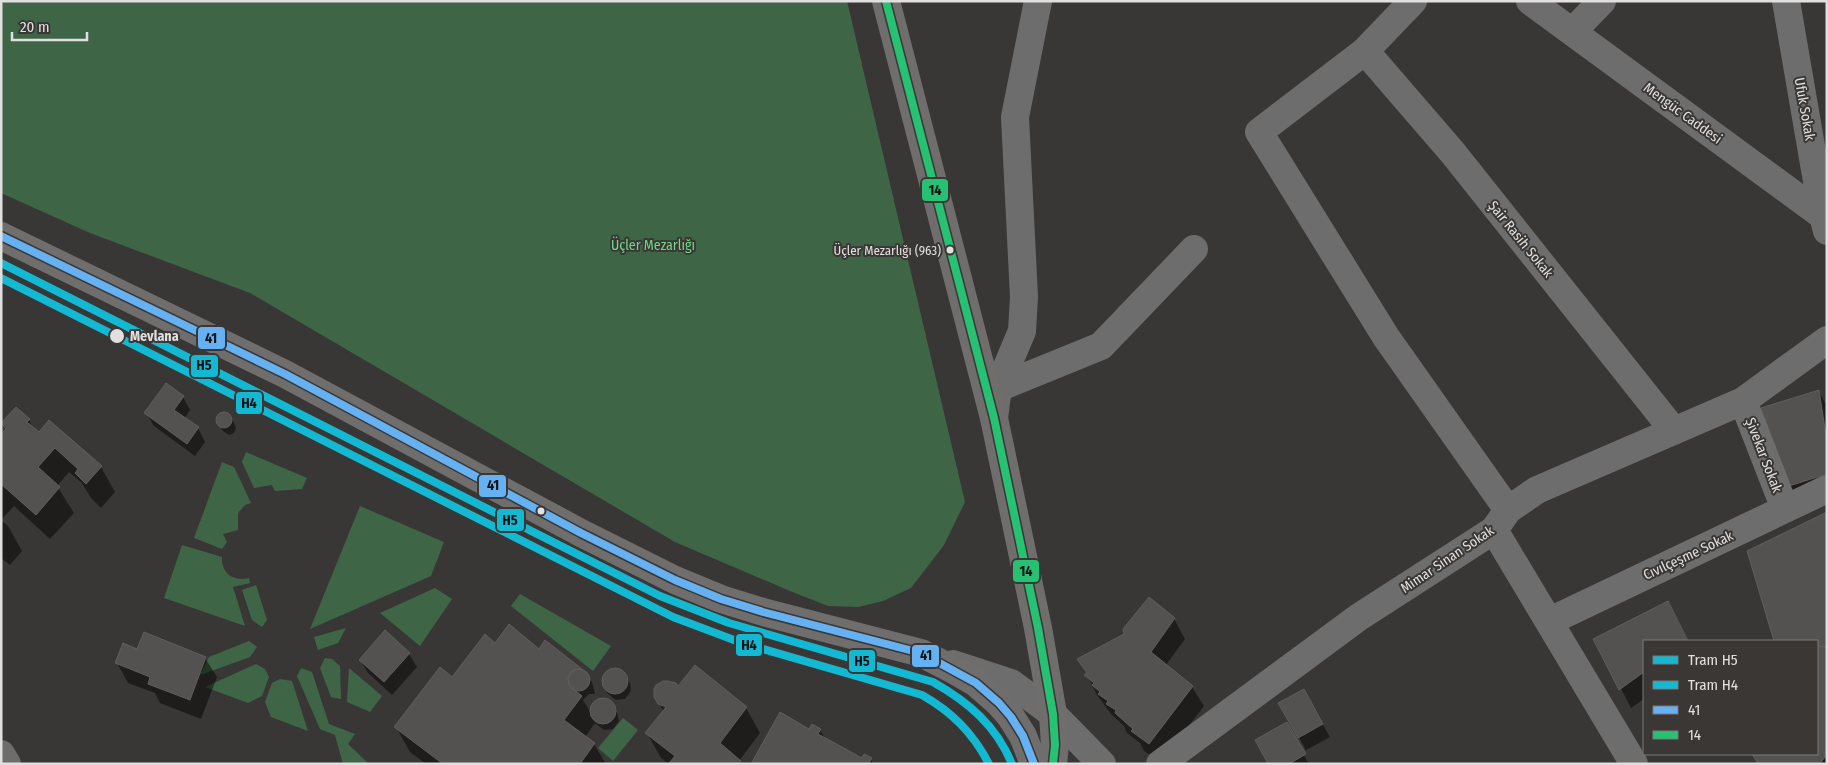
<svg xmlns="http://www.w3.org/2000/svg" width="1828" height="765" font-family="'Fira Sans Condensed',sans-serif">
	<rect width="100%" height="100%" fill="#393736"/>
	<path fill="#3e6646" d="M 1,1 L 847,1 L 965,502 L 944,545 L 911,588 L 883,601 L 858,607 L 828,606 L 790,591 L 675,542 L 250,293 L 90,233 L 1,193 Z
		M 246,452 L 307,478 L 302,489 L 275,491 L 272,485 L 254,488 L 242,462 Z
		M 222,462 L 234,467 L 251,503 L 245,505 L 238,513 L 238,530 L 223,534 L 227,542 L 222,549 L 194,538 Z
		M 360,506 L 444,542 L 431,576 L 310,629 Z
		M 182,545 L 222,557 C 221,574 234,582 249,578 L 250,583 L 233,587 L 245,626 L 164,598 Z
		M 256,585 L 267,620 L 262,627 L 252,620 L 242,590 Z
		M 435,588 L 452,599 L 420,646 L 380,613 Z
		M 520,594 L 611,646 L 593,671 L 511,606 Z
		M 346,628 L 338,643 L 318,650 L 314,637 Z
		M 249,641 L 257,647 L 250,657 L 200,675 L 209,657 Z
		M 325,658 L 332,659 L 340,666 L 341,699 L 331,697 L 320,668 Z
		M 256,664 L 265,669 L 269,677 L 262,696 L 248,703 L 205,687 Z
		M 301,668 L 312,672 L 329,724 L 355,734 L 348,744 L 369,764 L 343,764 L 335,735 L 320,729 L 297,676 Z
		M 349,668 L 382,696 L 370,712 L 347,702 Z
		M 280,679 L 292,681 L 308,731 L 271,717 L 265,702 L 272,683 Z
		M 623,718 L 638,730 L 613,761 L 598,748 Z"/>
	<path fill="#0007" d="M 1819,392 L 1827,406 L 1827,497 L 1801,505 L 1790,486 Z
		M 183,397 L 190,410 L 184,419 L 198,428 L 205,442 L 195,456 L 154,426 L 146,413 Z
		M 16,409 L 29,420 L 34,430 L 101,467 L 115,492 L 101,508 L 91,498 L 82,483 L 69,472 L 57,486 L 74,513 L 50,539 L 14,506 L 1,520 L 8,526 L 22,551 L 10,565 L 1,558 L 1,436 L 6,431 L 2,424 Z
		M 224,412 L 230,416 L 234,423 L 236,428 L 234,433 L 229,435 L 223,431 L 219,425 L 217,419 L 219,414 Z
		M 1827,513 L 1827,764 L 1759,764 L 1754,754 L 1817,754 L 1817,641 L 1775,641 L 1748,552 Z
		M 1668,602 L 1688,641 L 1644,641 L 1644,699 L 1631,708 L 1595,639 Z
		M 1174,619 L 1185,639 L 1166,665 L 1192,687 L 1204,706 L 1161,762 L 1144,751 L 1140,743 L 1127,733 L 1124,726 L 1111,714 L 1097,695 L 1079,659 Z
		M 546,642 L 588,676 L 592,682 L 595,694 L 589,694 L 583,700 L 592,715 L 591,707 L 597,700 L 605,700 L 613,706 L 617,713 L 619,721 L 613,729 L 604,730 L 595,723 L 585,737 L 594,744 L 606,764 L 426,764 L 410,752 L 396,727 L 452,679 L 496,644 L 539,651 Z
		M 409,654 L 417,667 L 392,695 L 368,673 L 360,660 Z
		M 205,658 L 217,677 L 201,719 L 160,703 L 155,693 L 128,683 L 117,663 Z
		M 610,670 L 618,670 L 626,676 L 630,683 L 631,691 L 625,699 L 616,700 L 608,694 L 604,687 L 604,678 Z
		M 679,688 L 746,708 L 760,733 L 739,761 L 741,764 L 669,764 L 661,758 L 647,733 L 664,712 L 655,697 Z
		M 1303,691 L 1330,737 L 1306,750 L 1280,704 Z
		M 1286,724 L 1309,764 L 1269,764 Z
		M 810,730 L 820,730 L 826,740 L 862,760 L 871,759 L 873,764 L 752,764 Z"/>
	<path fill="#535250" stroke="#605e5d" d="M 166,383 L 184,396 L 174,410 L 199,427 L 187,444 L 144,413 Z
		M 1819,390 L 1827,442 L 1827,474 L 1789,486 L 1761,408 Z
		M 16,407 L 30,419 L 27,422 L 39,432 L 49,420 L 102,466 L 86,484 L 75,473 L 78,469 L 55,448 L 38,467 L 60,487 L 36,515 L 1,484 L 1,434 L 6,429 L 1,423 Z
		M216 420a8 8 0 1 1 16 0a8 8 0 1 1-16 0Z
		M 1827,512 L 1827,647 L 1817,646 L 1817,641 L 1774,641 L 1747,551 Z
		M 1149,597 L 1175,618 L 1151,652 L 1193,686 L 1149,744 L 1131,731 L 1133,729 L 1115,713 L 1116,710 L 1106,704 L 1108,701 L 1098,694 L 1100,692 L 1092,685 L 1094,683 L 1084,675 L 1087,673 L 1077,659 L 1124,634 L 1123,629 Z
		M 1668,601 L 1688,641 L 1644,641 L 1644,672 L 1619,690 L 1593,639 Z
		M 509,624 L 539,649 L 545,640 L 582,669 L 574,670 L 568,677 L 569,685 L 582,696 L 564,720 L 595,743 L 580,764 L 443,764 L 394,727 L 440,667 L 452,677 L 485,634 L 495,643 Z
		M 385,630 L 410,653 L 384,682 L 359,660 Z
		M 144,632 L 206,657 L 190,700 L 148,684 L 150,677 L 115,663 L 123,643 L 137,649 Z
		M 1817,646 L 1827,647 L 1827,754 L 1820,764 L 1758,764 L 1752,754 L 1817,754 Z
		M 695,665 L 747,707 L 720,743 L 741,761 L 738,764 L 668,764 L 675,756 L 645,733 L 666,707 L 658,704 L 654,697 L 654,689 L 656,685 L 663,681 L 668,681 L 676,683 L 678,686 Z
		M602 681a13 13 0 1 1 26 0a13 13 0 1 1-26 0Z
		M568 680a11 11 0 1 1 22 0a11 11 0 1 1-22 0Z
		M 1304,689 L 1323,724 L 1298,738 L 1278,703 Z
		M590 711a13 13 0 1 1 26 0a13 13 0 1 1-26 0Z
		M 780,712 L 809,729 L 812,724 L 821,729 L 818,734 L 862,758 L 864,754 L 872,758 L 869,763 L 871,764 L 751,764 Z
		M 1287,722 L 1306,754 L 1289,764 L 1268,764 L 1255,740 Z"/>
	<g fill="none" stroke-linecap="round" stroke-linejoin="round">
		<path stroke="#6e6d6d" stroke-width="28" d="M 1413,1 L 1365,51 L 1259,132 L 1386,337 L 1508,510
			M 1530,1 L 1823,216 L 1827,231
			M 1786,1 L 1823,216
			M 1572,32 L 1602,1
			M 1365,51 L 1453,153 L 1674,431
			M 998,388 L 1101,346 L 1194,249
			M 1743,401 L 1785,509
			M 994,418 L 998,388 L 1022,331 L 1024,297 L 1015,117 L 1038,1
			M 1494,530 L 1634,764
			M 1550,621 L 1827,489
			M 953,664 L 1011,683 L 1053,714 L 1102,764
			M 1,754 L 7,764
			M 1160,764 L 1359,617 L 1494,530 L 1508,510 L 1537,490 L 1743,401 L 1827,340"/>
		<path stroke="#6f6e6d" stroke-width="28" d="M 886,1 L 994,418 L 1038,628 L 1053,714 L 1055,745 L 1053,764
			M 1,236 L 285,374 L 581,533 L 675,580 L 721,599 L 763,612 L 921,653 L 952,669 L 976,683 L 999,703 L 1011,717 L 1023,736 L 1034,764"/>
		<defs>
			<path id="bus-1" d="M 1,236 L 285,374 L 581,533 L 675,580 L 721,599 L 763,612 L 921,653 L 976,683 L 999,703 L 1011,717 L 1023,736 L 1034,764"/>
			<path id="bus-2" d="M 886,1 L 994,418 L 1038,628 L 1053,714 L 1055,745 L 1053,764"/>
		</defs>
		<use href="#bus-1" stroke="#3a3735" stroke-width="11"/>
		<use href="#bus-2" stroke="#3a3735" stroke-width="11"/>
		<use href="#bus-1" stroke="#66b1f2" stroke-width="8"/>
		<use href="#bus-2" stroke="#26c172" stroke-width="8"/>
		<defs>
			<path id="tram-1" d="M 1,263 L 660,596 L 729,623 L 933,682 C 968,702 996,725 1012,764"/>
			<path id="tram-2" d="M 1,278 L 673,617 L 742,643 L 922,695 C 952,712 973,733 989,764"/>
		</defs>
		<use href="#tram-1" stroke="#3a3735" stroke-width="11"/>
		<use href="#tram-2" stroke="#3a3735" stroke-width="11"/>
		<use href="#tram-1" stroke="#13b9d3" stroke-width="8"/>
		<use href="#tram-2" stroke="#13b9d3" stroke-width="8"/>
	</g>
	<g fill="#e2e0df" stroke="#3a3735" stroke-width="2">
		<circle cx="950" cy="250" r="4.5"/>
		<circle cx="117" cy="336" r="8"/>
		<circle cx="541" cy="511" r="4.5"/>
	</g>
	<g text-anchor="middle" stroke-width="4" stroke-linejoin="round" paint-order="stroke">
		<g font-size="13" fill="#e2e0df" stroke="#3a3735" text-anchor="end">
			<text x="941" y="255">Üçler Mezarlığı (963)</text>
		</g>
		<g font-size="14" fill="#e2e0df" stroke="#3a3735">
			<text transform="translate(1805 109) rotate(80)" y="5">Ufuk Sokak</text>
			<text transform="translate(1683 113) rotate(36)" y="5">Mengüc Caddesi</text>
			<text transform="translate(1521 239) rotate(51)" y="5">Şair Rasih Sokak</text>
			<text transform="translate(1764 455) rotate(69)" y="5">Şivekar Sokak</text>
			<text transform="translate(1688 555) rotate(-25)" y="5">Cıvılçeşme Sokak</text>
			<text transform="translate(1447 559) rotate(-34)" y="5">Mimar Sinan Sokak</text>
		</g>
		<g font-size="14" fill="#6dda88" stroke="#3a3735">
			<text x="653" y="250">Üçler Mezarlığı</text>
		</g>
		<g font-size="14" font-weight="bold" fill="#e2e0df" stroke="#3a3735" text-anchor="start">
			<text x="130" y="341">Mevlana</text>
		</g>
	</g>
	<g stroke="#3a3735" stroke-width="2">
		<rect x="921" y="178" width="28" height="24" rx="5" fill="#26c172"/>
		<rect x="197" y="326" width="29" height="24" rx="5" fill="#66b1f2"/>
		<rect x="190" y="354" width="29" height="24" rx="5" fill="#13b9d3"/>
		<rect x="235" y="391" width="28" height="24" rx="5" fill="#13b9d3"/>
		<rect x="478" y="474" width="29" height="24" rx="5" fill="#66b1f2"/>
		<rect x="496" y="508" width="29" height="24" rx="5" fill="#13b9d3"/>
		<rect x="1012" y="559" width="28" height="24" rx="5" fill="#26c172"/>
		<rect x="735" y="633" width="28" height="24" rx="5" fill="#13b9d3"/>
		<rect x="911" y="644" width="29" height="24" rx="5" fill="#66b1f2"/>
		<rect x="848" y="649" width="28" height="24" rx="5" fill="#13b9d3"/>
	</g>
	<g font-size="14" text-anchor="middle" font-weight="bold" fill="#111">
		<text x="935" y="195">14</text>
		<text x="211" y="343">41</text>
		<text x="204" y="370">H5</text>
		<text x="249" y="408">H4</text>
		<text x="493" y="490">41</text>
		<text x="510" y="525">H5</text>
		<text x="1026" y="576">14</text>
		<text x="749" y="650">H4</text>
		<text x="926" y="660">41</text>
		<text x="862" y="666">H5</text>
	</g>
	<rect width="1828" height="765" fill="none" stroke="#e2e0df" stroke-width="5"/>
	<rect x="1643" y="640" width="175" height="115" fill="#3a3735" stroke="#7d7b79"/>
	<rect x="1653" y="656" width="25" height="8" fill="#13b9d3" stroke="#7d7b79"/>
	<text x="1688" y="665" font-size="15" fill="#e2e0df">Tram H5</text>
	<rect x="1653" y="681" width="25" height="8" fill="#13b9d3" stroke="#7d7b79"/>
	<text x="1688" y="690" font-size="15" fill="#e2e0df">Tram H4</text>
	<rect x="1653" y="706" width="25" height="8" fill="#66b1f2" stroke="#7d7b79"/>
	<text x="1688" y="715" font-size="15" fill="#e2e0df">41</text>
	<rect x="1653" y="731" width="25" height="8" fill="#26c172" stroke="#7d7b79"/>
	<text x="1688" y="740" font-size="15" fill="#e2e0df">14</text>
	<path d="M12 32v8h75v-8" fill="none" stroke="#e2e0df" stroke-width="2.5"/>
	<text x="20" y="32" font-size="15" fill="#e2e0df" stroke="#3a3735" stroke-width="4" paint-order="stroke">20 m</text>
</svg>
